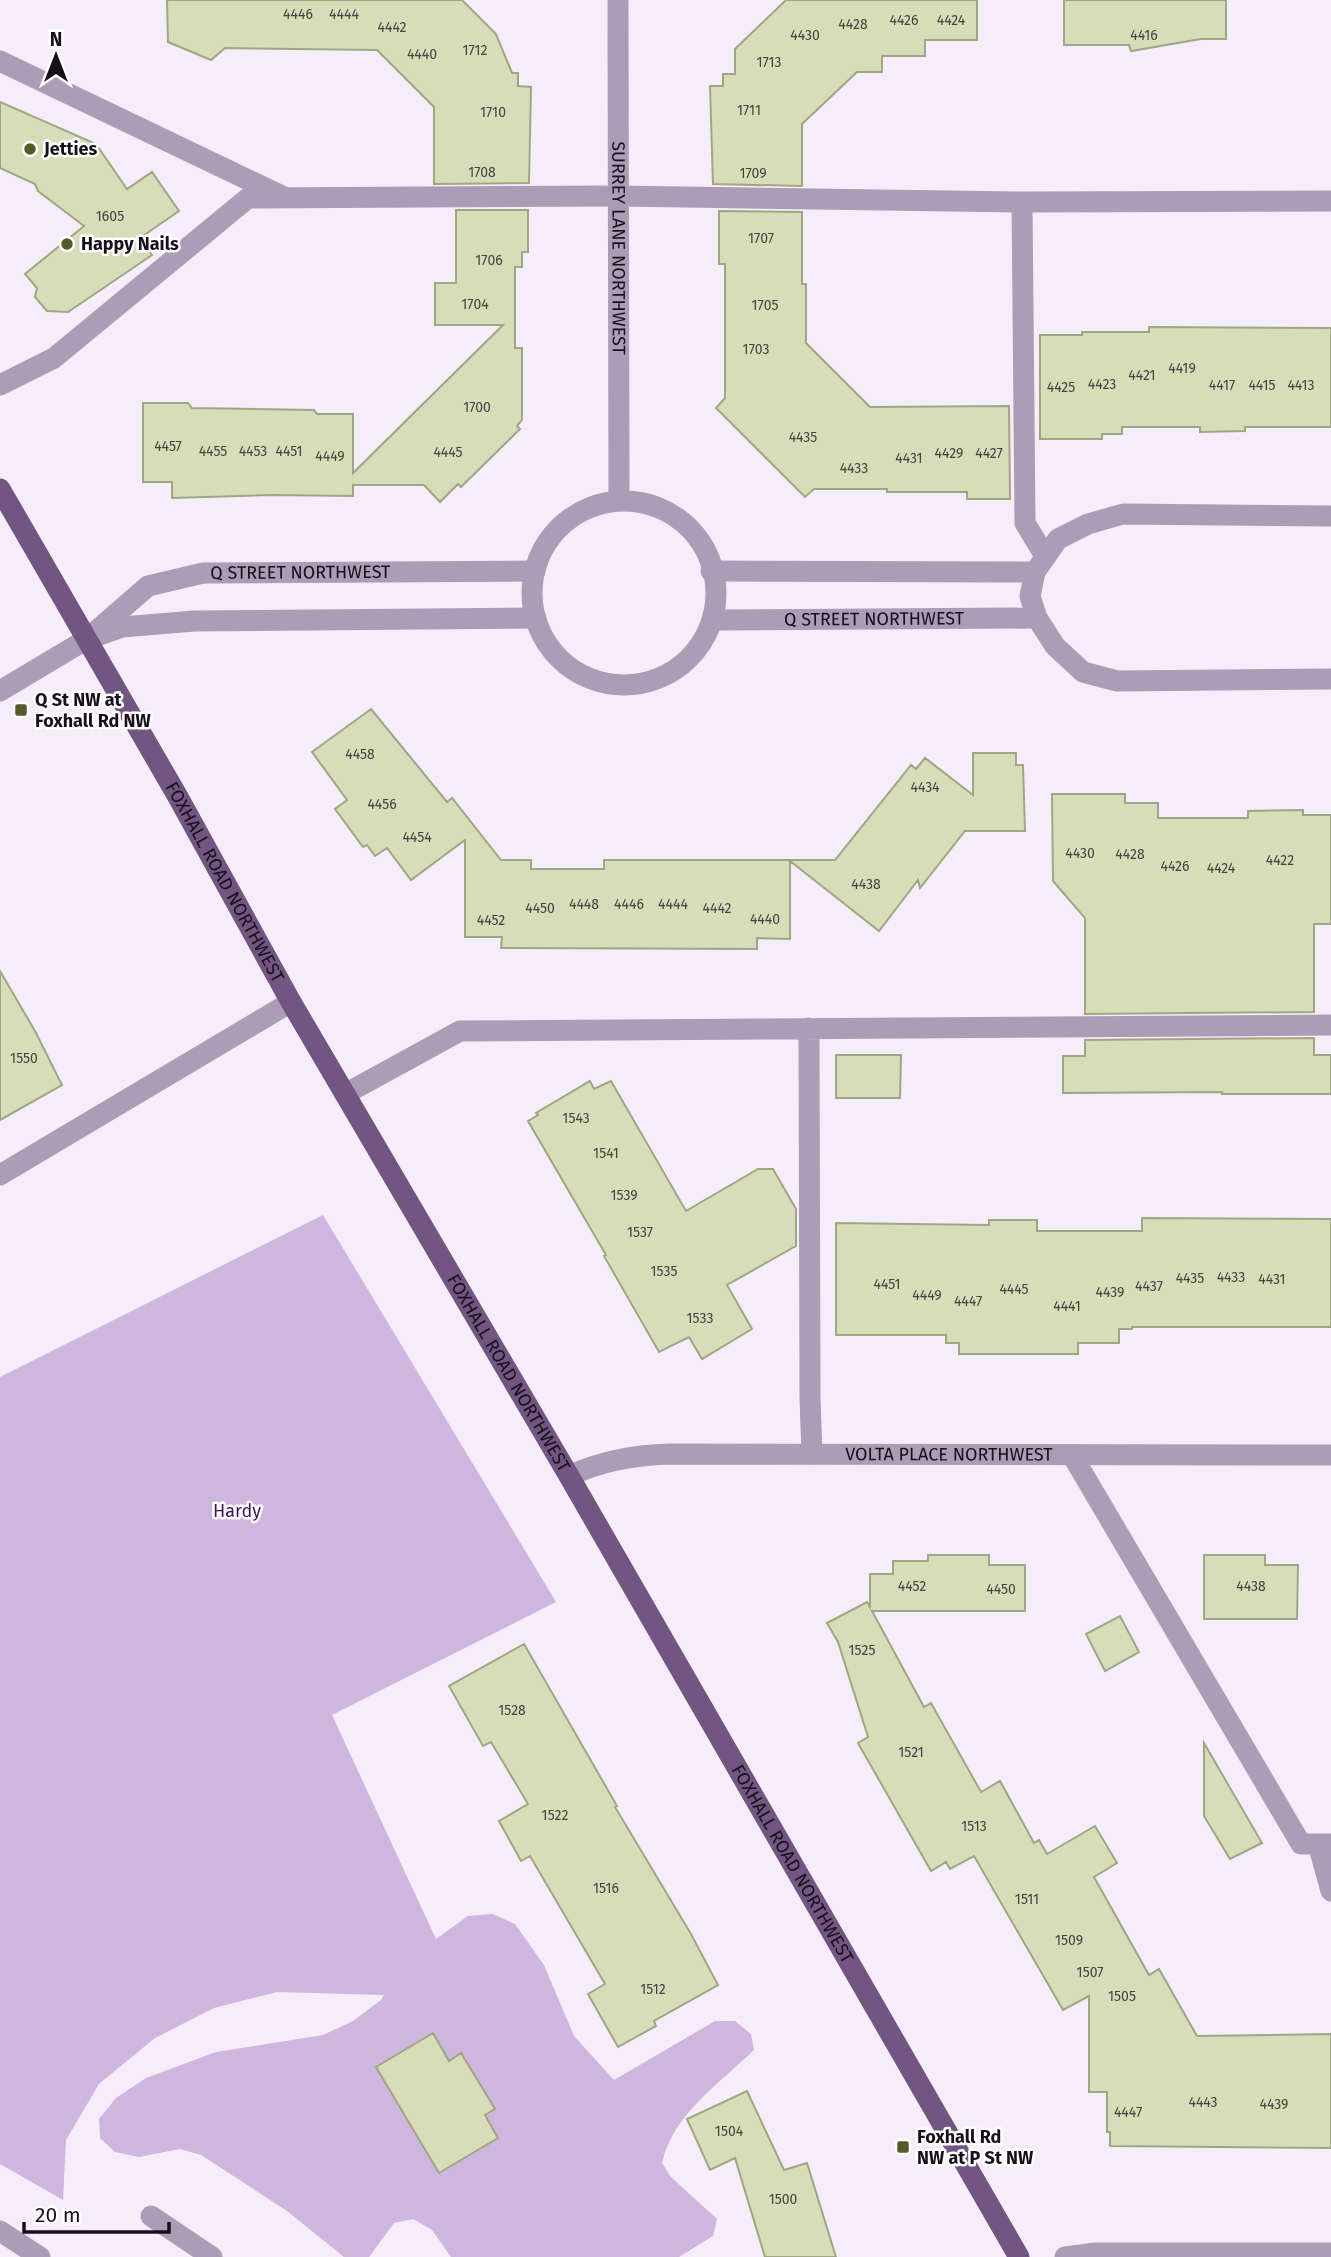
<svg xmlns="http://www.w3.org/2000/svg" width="1331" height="2257" font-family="'Fira Sans',sans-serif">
	<rect width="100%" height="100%" fill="#f6edfb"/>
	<path fill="#cfb6de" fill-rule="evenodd" d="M 323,1215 L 556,1602 L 332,1715 L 436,1939 L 468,1916 L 493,1914 L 515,1924 L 544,1965 L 574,2036 L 614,2080 L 715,2021 L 735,2021 L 751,2034 L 754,2050 C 721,2082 672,2115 662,2163 L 671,2177 L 717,2219 L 713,2236 L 679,2257 L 451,2257 L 432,2230 L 413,2219 L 394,2223 L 369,2257 L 344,2257 L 287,2211 L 201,2155 L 180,2149 L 139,2157 L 115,2152 L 100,2138 L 99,2119 L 116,2098 L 146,2078 L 216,2052 L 323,2035 L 353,2021 L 381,2000 L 384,1995 L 277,1992 L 214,2008 L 155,2038 L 99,2084 L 66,2140 L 63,2200 L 0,2164 L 0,1377 ZM 433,2033 L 449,2061 L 462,2054 L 494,2109 L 485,2115 L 498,2138 L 439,2173 L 376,2067 Z"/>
	<path fill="#d7ddb8" stroke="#a0a683" stroke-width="2" d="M 167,0 L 462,0 L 496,34 L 512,73 L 518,73 L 518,86 L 531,87 L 529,183 L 434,184 L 434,107 L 377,50 L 225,48 L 211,60 L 168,42 Z
		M 786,0 L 977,0 L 977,40 L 925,40 L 925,56 L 882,56 L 882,72 L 857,72 L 802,124 L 802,186 L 713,184 L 710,86 L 723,86 L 723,74 L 735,74 L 735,49 Z
		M 1064,0 L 1226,0 L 1226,39 L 1201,39 L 1131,51 L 1129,45 L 1064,45 Z
		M 0,102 L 96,144 L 127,189 L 152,172 L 179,211 L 140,238 L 152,255 L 68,312 L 47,311 L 35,297 L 37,288 L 25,274 L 84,226 L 38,191 L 35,184 L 0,168 Z
		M 456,210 L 528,210 L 528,252 L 522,252 L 522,267 L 515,267 L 515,348 L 522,348 L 522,420 L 517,426 L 520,429 L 461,487 L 458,484 L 440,502 L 424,485 L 353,485 L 353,496 L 272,495 L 172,498 L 172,482 L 143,482 L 143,403 L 188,403 L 192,408 L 314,410 L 317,414 L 353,414 L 353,473 L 503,325 L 435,325 L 435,283 L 456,283 Z
		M 719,211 L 802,212 L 802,284 L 806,284 L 806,343 L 870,407 L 1009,406 L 1010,499 L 967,499 L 967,492 L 887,492 L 887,489 L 814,489 L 805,497 L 716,408 L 725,398 L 725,264 L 719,264 Z
		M 1149,327 L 1331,328 L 1331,427 L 1245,427 L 1245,431 L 1200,432 L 1200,427 L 1122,427 L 1122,434 L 1102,434 L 1102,439 L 1040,439 L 1040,335 L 1082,335 L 1082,332 L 1149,332 Z
		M 371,709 L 447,802 L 452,798 L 501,860 L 531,860 L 531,869 L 604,869 L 604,860 L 835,860 L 911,765 L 916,769 L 925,758 L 973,795 L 973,753 L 1016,753 L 1016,765 L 1023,765 L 1025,831 L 965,831 L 920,888 L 918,880 L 879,931 L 790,861 L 790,939 L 757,938 L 757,949 L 501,948 L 502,937 L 465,937 L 465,840 L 411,880 L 387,848 L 375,856 L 367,845 L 363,847 L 335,809 L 347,800 L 312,752 Z
		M 1052,794 L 1125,794 L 1125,803 L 1158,803 L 1158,818 L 1248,818 L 1248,811 L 1303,810 L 1303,815 L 1331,815 L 1331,924 L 1314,924 L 1314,1012 L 1085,1014 L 1085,918 L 1053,881 Z
		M 0,971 L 35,1031 L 62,1085 L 0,1120 Z
		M 1314,1038 L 1314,1055 L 1331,1055 L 1331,1094 L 1222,1094 L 1222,1092 L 1063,1093 L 1063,1056 L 1085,1056 L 1085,1040 Z
		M 836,1055 L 901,1055 L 900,1098 L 836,1098 Z
		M 590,1081 L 594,1089 L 611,1081 L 686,1211 L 758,1169 L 773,1169 L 796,1209 L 796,1246 L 727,1285 L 752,1329 L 702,1359 L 689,1337 L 659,1352 L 604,1256 L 606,1255 L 528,1121 L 538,1115 L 536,1113 Z
		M 1142,1218 L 1331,1219 L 1331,1327 L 1132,1327 L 1132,1329 L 1119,1329 L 1119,1343 L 1078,1343 L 1078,1354 L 959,1354 L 959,1343 L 946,1343 L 946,1335 L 836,1335 L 836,1223 L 989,1225 L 989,1220 L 1037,1220 L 1037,1231 L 1142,1231 Z
		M 928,1555 L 989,1555 L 989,1565 L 1025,1565 L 1025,1611 L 872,1611 L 924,1707 L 931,1703 L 981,1792 L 1000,1781 L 1034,1843 L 1039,1840 L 1047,1854 L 1095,1826 L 1117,1863 L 1094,1877 L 1149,1975 L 1159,1969 L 1197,2036 L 1331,2034 L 1331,2148 L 1110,2146 L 1110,2132 L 1107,2132 L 1107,2092 L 1089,2092 L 1089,1996 L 1063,2010 L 974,1856 L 950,1869 L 946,1862 L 931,1871 L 858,1743 L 868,1737 L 838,1642 L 827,1623 L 867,1602 L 870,1607 L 870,1574 L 893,1574 L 893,1561 L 928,1561 Z
		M 1204,1555 L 1265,1555 L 1265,1565 L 1298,1565 L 1297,1619 L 1204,1619 Z
		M 1120,1616 L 1139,1652 L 1105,1671 L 1086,1634 Z
		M 524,1644 L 617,1806 L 615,1807 L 691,1934 L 718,1985 L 654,2021 L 656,2026 L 618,2047 L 588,1994 L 605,1984 L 530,1856 L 521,1861 L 499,1821 L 528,1804 L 491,1742 L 483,1746 L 449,1686 Z
		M 1204,1743 L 1262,1843 L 1230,1859 L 1204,1816 Z
		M 433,2033 L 449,2061 L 461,2053 L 495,2109 L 485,2115 L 498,2138 L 439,2173 L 376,2067 Z
		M 747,2091 L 784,2170 L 807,2163 L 836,2257 L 765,2257 L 735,2158 L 710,2170 L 687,2119 Z"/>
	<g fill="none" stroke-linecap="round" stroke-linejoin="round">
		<path stroke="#ac9cb5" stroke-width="21" d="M 0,61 L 282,196
			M 1022,202 L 1025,523 L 1045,556
			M 0,385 L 54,358 L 248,198 L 619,196 L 1022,202 L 1331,201
			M 809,1028 L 810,1398 L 812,1454
			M 345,1094 L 460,1031 L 1331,1025
			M 0,1175 L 291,1002
			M 1072,1455 L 1301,1844 L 1331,1844
			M 1318,1844 L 1331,1891
			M 151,2216 L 212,2257
			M 0,2231 L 40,2257"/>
		<g stroke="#ac9cb5" stroke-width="21">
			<path id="s1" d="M 618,0 L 619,498"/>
			<circle cx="624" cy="593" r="92"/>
			<path d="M 1331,516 L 1123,514 L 1088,524 L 1058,539 L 1035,572 L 1030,596 L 1037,618 L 1055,646 L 1083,672 L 1117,681 L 1331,679"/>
			<path d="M 711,571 L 1035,572"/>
			<path id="s2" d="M 713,620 L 1037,618"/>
			<path d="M 99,635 L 122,627 L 194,621 L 536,618"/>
			<path id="s3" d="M 0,691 L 87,639 L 148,586 L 203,573 L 535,571"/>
			<path id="s4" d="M 569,1476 C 601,1461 634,1455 669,1454 L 1331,1455"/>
			<path d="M 1065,2257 L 1096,2253 L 1331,2253"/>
		</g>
		<path stroke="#725681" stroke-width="21" id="s5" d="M 0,489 L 178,797 L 291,1002 L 569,1476 L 1019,2257"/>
	</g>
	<g fill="#545a29" stroke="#fff" stroke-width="2.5">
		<circle cx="30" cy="149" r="7"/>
		<circle cx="67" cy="244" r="7"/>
		<rect x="14" y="703" width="14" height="14" rx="3.5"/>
		<rect x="896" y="2140" width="14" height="14" rx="3.5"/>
	</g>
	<g text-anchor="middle" stroke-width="5" stroke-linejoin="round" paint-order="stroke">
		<g font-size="14" fill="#474242">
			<text x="298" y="19">4446</text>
			<text x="344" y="19">4444</text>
			<text x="904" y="25">4426</text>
			<text x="951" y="25">4424</text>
			<text x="853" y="29">4428</text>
			<text x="392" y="32">4442</text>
			<text x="805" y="40">4430</text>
			<text x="1144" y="40">4416</text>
			<text x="475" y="55">1712</text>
			<text x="422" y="59">4440</text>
			<text x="769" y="67">1713</text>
			<text x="749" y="115">1711</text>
			<text x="493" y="117">1710</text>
			<text x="482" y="177">1708</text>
			<text x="753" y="178">1709</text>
			<text x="110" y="221">1605</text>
			<text x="761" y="243">1707</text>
			<text x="489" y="265">1706</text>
			<text x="475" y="309">1704</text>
			<text x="765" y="310">1705</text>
			<text x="756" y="354">1703</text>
			<text x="1182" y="373">4419</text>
			<text x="1142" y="380">4421</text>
			<text x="1102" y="389">4423</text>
			<text x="1222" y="390">4417</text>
			<text x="1262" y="390">4415</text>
			<text x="1301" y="390">4413</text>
			<text x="1061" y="392">4425</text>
			<text x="477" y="412">1700</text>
			<text x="803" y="442">4435</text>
			<text x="168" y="451">4457</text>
			<text x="213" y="456">4455</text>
			<text x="253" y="456">4453</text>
			<text x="289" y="456">4451</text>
			<text x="448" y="457">4445</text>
			<text x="949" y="458">4429</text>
			<text x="989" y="458">4427</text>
			<text x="330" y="461">4449</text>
			<text x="909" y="463">4431</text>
			<text x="854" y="473">4433</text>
			<text x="360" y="759">4458</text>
			<text x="925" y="792">4434</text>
			<text x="382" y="809">4456</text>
			<text x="417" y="842">4454</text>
			<text x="1080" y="858">4430</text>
			<text x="1130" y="859">4428</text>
			<text x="1280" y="865">4422</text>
			<text x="1175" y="871">4426</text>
			<text x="1221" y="873">4424</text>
			<text x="866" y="889">4438</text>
			<text x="584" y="909">4448</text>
			<text x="629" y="909">4446</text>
			<text x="673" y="909">4444</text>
			<text x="540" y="913">4450</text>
			<text x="717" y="913">4442</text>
			<text x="765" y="924">4440</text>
			<text x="491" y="925">4452</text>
			<text x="24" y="1063">1550</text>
			<text x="576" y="1123">1543</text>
			<text x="606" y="1158">1541</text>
			<text x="624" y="1200">1539</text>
			<text x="640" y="1237">1537</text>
			<text x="664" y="1276">1535</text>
			<text x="1231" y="1282">4433</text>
			<text x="1190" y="1283">4435</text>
			<text x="1272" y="1284">4431</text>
			<text x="887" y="1289">4451</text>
			<text x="1149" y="1291">4437</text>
			<text x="1014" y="1294">4445</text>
			<text x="1110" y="1297">4439</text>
			<text x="927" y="1300">4449</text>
			<text x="968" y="1306">4447</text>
			<text x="1067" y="1311">4441</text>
			<text x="700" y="1323">1533</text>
			<text x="912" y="1591">4452</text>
			<text x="1251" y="1591">4438</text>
			<text x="1001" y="1594">4450</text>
			<text x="862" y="1655">1525</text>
			<text x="512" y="1715">1528</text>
			<text x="911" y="1757">1521</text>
			<text x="555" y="1820">1522</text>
			<text x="974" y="1831">1513</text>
			<text x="606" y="1893">1516</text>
			<text x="1027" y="1904">1511</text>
			<text x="1069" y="1945">1509</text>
			<text x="1090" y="1977">1507</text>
			<text x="653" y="1994">1512</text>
			<text x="1122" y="2001">1505</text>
			<text x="1203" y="2107">4443</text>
			<text x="1274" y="2109">4439</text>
			<text x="1128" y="2117">4447</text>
			<text x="729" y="2136">1504</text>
			<text x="783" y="2204">1500</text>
		</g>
		<g font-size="18" font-weight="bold" fill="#170f1b" stroke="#fff" text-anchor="start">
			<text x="44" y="155">Jetties</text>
			<text x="81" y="250">Happy Nails</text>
			<text x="35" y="706">Q St NW at<tspan x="35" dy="21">Foxhall Rd NW</tspan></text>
			<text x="917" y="2143">Foxhall Rd<tspan x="917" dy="21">NW at P St NW</tspan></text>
		</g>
		<g font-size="18" fill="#170f1b" stroke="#fff">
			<text dy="6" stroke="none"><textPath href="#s1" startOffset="248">SURREY LANE NORTHWEST</textPath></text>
			<text dy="6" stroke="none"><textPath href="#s3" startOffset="336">Q STREET NORTHWEST</textPath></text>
			<text dy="6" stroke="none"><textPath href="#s2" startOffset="161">Q STREET NORTHWEST</textPath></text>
			<text dy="6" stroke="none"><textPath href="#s5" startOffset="453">FOXHALL ROAD NORTHWEST</textPath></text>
			<text dy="6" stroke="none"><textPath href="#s5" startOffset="1020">FOXHALL ROAD NORTHWEST</textPath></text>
			<text dy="6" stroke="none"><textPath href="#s4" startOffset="383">VOLTA PLACE NORTHWEST</textPath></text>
			<text dy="6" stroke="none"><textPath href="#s5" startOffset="1587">FOXHALL ROAD NORTHWEST</textPath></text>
		</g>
		<g font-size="18" fill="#3f1254" stroke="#fff">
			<text x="237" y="1517">Hardy</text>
		</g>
	</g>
	<g transform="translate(56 56)" stroke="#ffffff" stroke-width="5" paint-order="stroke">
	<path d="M0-5L12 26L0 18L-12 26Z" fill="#170f1b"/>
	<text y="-10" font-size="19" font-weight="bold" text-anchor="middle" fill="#170f1b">N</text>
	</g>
	<path d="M24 2222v10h145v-10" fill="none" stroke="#170f1b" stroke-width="3.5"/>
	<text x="35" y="2222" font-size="21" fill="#170f1b" stroke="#ffffff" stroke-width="5" paint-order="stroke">20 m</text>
</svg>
